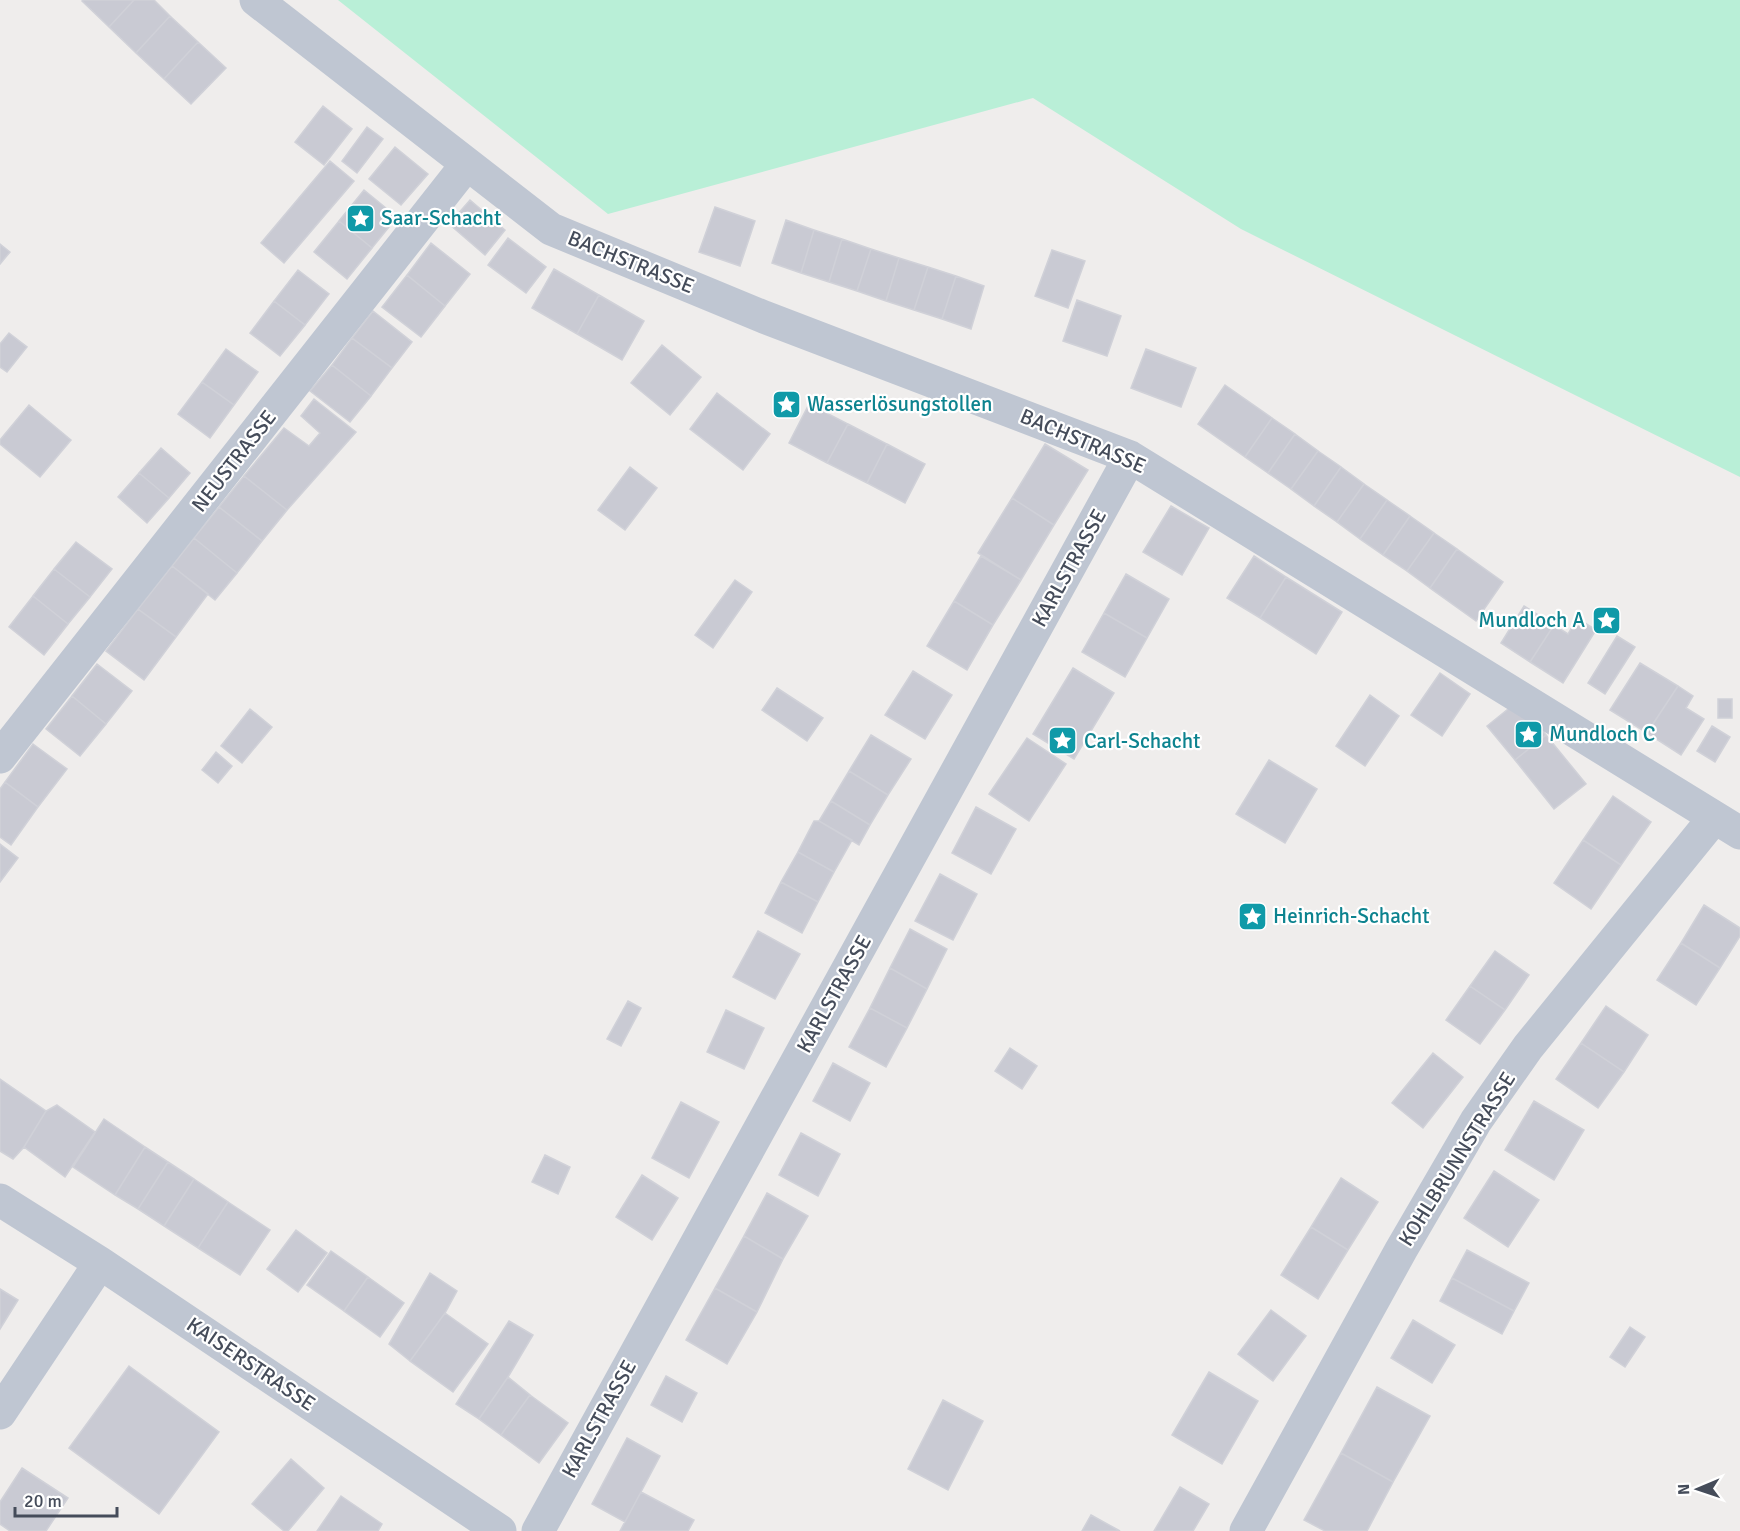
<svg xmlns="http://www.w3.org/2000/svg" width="1740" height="1531" font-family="Signika,sans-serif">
	<rect width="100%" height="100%" fill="#efedec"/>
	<path fill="#b9efd7" d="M 338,0 L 1740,0 L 1740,477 L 1241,229 L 1033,98 L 608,214 Z"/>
	<path fill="#c9cad3" stroke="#d0d1d8" stroke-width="1.5" d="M 83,0 L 134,0 L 109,27 L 82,1 Z
		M 134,0 L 154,0 L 170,16 L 136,53 L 109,27 Z
		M 170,16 L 198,42 L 164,79 L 136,53 Z
		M 198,42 L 226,68 L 191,104 L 164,79 Z
		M 323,106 L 352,129 L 324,165 L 295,142 Z
		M 367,127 L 383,139 L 357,173 L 342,161 Z
		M 395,147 L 428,174 L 401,205 L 369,179 Z
		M 330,161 L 354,181 L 284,263 L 261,243 Z
		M 364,190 L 397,217 L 372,248 L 339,221 Z
		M 470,200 L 505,230 L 485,255 L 449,224 Z
		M 715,207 L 755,221 L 740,266 L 699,252 Z
		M 786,220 L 814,230 L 801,273 L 772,263 Z
		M 339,221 L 372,248 L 347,279 L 314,252 Z
		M 814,230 L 842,239 L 829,282 L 801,273 Z
		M 508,238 L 546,267 L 526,293 L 488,265 Z
		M 842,239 L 871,249 L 857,291 L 829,282 Z
		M 431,243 L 470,274 L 445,306 L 407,275 Z
		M 0,244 L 10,252 L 0,264 Z
		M 871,249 L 899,258 L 886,301 L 857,291 Z
		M 1052,250 L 1085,261 L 1068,308 L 1035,296 Z
		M 899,258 L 928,267 L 914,310 L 886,301 Z
		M 928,267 L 956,276 L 942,319 L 914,310 Z
		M 554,269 L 599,295 L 577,334 L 532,308 Z
		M 298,270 L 329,294 L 305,325 L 274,301 Z
		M 407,275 L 445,306 L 421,337 L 382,307 Z
		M 956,276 L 984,286 L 971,329 L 942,319 Z
		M 599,295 L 644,321 L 622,360 L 577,334 Z
		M 1077,300 L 1121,316 L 1107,356 L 1063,341 Z
		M 274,301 L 305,325 L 280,356 L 250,333 Z
		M 373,311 L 412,342 L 392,368 L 352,338 Z
		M 9,333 L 27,347 L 7,372 L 0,367 L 0,344 Z
		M 352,338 L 392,368 L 371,396 L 332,365 Z
		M 662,345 L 701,377 L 670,415 L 631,383 Z
		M 226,349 L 258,372 L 234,405 L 202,382 Z
		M 1146,349 L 1196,368 L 1181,407 L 1131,388 Z
		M 332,365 L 371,396 L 350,422 L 310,391 Z
		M 202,382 L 234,405 L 210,438 L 178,414 Z
		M 1225,385 L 1272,418 L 1245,457 L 1198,424 Z
		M 717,393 L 770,434 L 743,470 L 690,429 Z
		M 314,399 L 356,432 L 287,510 L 244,476 L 284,428 L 309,446 L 320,433 L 301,416 Z
		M 809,404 L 848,424 L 827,463 L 789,443 Z
		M 29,405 L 71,440 L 40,477 L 0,444 L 0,440 Z
		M 1272,418 L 1295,434 L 1268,473 L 1245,457 Z
		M 848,424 L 887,444 L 867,483 L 827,463 Z
		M 1295,434 L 1318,451 L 1291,489 L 1268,473 Z
		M 887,444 L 925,464 L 905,503 L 867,483 Z
		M 1045,444 L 1088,470 L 1054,525 L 1012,498 Z
		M 161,448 L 190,473 L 169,498 L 139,473 Z
		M 1318,451 L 1341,467 L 1314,506 L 1291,489 Z
		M 630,467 L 657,488 L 625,530 L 598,510 Z
		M 1341,467 L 1364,484 L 1337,522 L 1314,506 Z
		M 139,473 L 169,498 L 147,523 L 118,497 Z
		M 244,476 L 287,510 L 262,541 L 219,507 Z
		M 1364,484 L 1387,500 L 1360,539 L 1337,522 Z
		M 1012,498 L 1054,525 L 1021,580 L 978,553 Z
		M 1387,500 L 1410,516 L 1383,555 L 1360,539 Z
		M 1171,506 L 1209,528 L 1182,575 L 1143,552 Z
		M 219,507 L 262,541 L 237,573 L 194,538 Z
		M 1410,516 L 1434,533 L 1407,571 L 1383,555 Z
		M 1434,533 L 1457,549 L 1430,588 L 1407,571 Z
		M 194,538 L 237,573 L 215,600 L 172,566 Z
		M 76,542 L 112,569 L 90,597 L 54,569 Z
		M 1457,549 L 1503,582 L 1476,621 L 1430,588 Z
		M 981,556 L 1021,580 L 993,625 L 954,601 Z
		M 1254,556 L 1286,577 L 1260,618 L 1227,598 Z
		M 172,566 L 208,594 L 176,637 L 138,609 Z
		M 54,569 L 90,597 L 68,624 L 33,596 Z
		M 1126,574 L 1169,599 L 1147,638 L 1104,613 Z
		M 1286,577 L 1342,612 L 1316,654 L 1260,618 Z
		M 735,580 L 752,592 L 713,648 L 695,635 Z
		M 33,596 L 68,624 L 44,655 L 9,627 Z
		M 954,601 L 993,625 L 967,670 L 927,646 Z
		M 1524,606 L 1554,625 L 1530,662 L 1501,643 Z
		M 138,609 L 176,637 L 144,680 L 106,651 Z
		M 1104,613 L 1147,638 L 1125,677 L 1082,652 Z
		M 1577,618 L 1596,630 L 1563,683 L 1530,662 L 1554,625 L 1568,634 Z
		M 1617,636 L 1635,647 L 1605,694 L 1588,683 Z
		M 1640,663 L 1678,686 L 1647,733 L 1610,710 Z
		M 97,664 L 132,691 L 106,724 L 72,696 Z
		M 1073,668 L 1114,693 L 1074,759 L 1033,734 Z
		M 913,671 L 952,695 L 925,739 L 885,715 Z
		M 1440,673 L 1470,694 L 1442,736 L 1411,715 Z
		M 1678,686 L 1693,696 L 1686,708 L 1704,719 L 1681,755 L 1647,733 Z
		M 777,688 L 823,718 L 807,741 L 762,710 Z
		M 1370,695 L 1399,716 L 1365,766 L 1336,746 Z
		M 72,696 L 106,724 L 80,756 L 46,729 Z
		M 1718,699 L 1732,699 L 1732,718 L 1718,718 Z
		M 1518,701 L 1546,735 L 1515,760 L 1487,726 Z
		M 250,709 L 272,727 L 242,763 L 221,746 Z
		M 1712,726 L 1730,737 L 1715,762 L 1697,751 Z
		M 871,735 L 911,759 L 888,795 L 849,771 Z
		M 1546,735 L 1586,784 L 1554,809 L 1515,760 Z
		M 1027,738 L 1066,764 L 1029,821 L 989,794 Z
		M 33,744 L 67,769 L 38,807 L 5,782 Z
		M 216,752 L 232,766 L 218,783 L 202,770 Z
		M 1269,760 L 1317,789 L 1285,843 L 1236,814 Z
		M 849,771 L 888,795 L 870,825 L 831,801 Z
		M 5,782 L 38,807 L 11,845 L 0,837 L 0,789 Z
		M 1613,796 L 1651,822 L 1621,865 L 1583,840 Z
		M 831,801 L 870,825 L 859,845 L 819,821 Z
		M 976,807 L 1016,829 L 991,874 L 952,853 Z
		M 814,821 L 819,821 L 852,840 L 834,872 L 798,852 Z
		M 1583,840 L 1621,865 L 1591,909 L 1554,883 Z
		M 0,844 L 18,858 L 0,882 Z
		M 798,852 L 834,872 L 818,902 L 781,882 Z
		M 940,874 L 977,894 L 953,940 L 915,921 Z
		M 781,882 L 818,902 L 802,933 L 765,913 Z
		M 1704,905 L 1740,928 L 1740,936 L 1720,968 L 1681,943 Z
		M 910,929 L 947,949 L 927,989 L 890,968 Z
		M 758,931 L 800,954 L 775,999 L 733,977 Z
		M 1681,943 L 1720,968 L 1696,1005 L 1657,980 Z
		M 1495,951 L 1529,975 L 1505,1010 L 1470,986 Z
		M 890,968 L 927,989 L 907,1028 L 870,1008 Z
		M 1470,986 L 1505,1010 L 1480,1044 L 1446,1020 Z
		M 628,1001 L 641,1008 L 621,1046 L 607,1039 Z
		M 1606,1006 L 1648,1035 L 1624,1072 L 1581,1043 Z
		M 870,1008 L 907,1028 L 886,1067 L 849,1047 Z
		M 726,1010 L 764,1028 L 744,1069 L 707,1052 Z
		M 1581,1043 L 1624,1072 L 1598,1108 L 1556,1079 Z
		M 1010,1048 L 1037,1066 L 1022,1089 L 995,1071 Z
		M 1433,1053 L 1463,1077 L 1423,1128 L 1392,1103 Z
		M 833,1063 L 870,1083 L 850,1121 L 813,1101 Z
		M 0,1079 L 46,1111 L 24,1147 L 13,1159 L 0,1151 Z
		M 1534,1101 L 1584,1130 L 1554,1180 L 1505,1150 Z
		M 681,1102 L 719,1122 L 689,1178 L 652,1158 Z
		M 57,1105 L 95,1132 L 65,1177 L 24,1147 L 46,1111 Z
		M 104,1119 L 145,1147 L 115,1195 L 73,1167 Z
		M 801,1133 L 840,1154 L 818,1196 L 779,1175 Z
		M 145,1147 L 168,1162 L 138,1209 L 115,1195 Z
		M 545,1155 L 570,1167 L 558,1194 L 532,1182 Z
		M 168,1162 L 194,1179 L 164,1226 L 138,1209 Z
		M 1494,1171 L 1539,1200 L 1508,1247 L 1464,1218 Z
		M 642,1175 L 678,1198 L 652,1240 L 616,1217 Z
		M 1341,1178 L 1378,1202 L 1348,1250 L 1311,1227 Z
		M 194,1179 L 228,1202 L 198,1248 L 164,1226 Z
		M 767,1193 L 808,1216 L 783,1259 L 744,1236 Z
		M 228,1202 L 270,1230 L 240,1275 L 198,1248 Z
		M 1311,1227 L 1348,1250 L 1318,1299 L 1281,1275 Z
		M 296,1230 L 327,1253 L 298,1292 L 267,1269 Z
		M 744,1236 L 783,1259 L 757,1312 L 715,1288 Z
		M 1467,1250 L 1529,1283 L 1514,1311 L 1452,1278 Z
		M 331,1251 L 368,1277 L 344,1311 L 307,1285 Z
		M 430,1273 L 457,1291 L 445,1313 L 410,1361 L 389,1344 Z
		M 368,1277 L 404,1303 L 380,1337 L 344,1311 Z
		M 1452,1278 L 1514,1311 L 1502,1334 L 1440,1301 Z
		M 715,1288 L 757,1312 L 727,1364 L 686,1340 Z
		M 0,1289 L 18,1300 L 0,1329 Z
		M 1271,1310 L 1306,1336 L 1273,1381 L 1238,1354 Z
		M 445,1313 L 488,1344 L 453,1392 L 410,1361 Z
		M 1413,1320 L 1455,1345 L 1432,1383 L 1391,1358 Z
		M 509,1321 L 533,1335 L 508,1377 L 479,1419 L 456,1404 Z
		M 1630,1327 L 1645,1337 L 1625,1367 L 1610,1357 Z
		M 129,1366 L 219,1432 L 159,1514 L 69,1448 Z
		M 1209,1372 L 1258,1401 L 1222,1464 L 1172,1435 Z
		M 666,1376 L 697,1393 L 682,1422 L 651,1405 Z
		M 508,1377 L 530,1395 L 501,1435 L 479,1419 Z
		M 1377,1387 L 1430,1416 L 1393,1482 L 1341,1453 Z
		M 530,1395 L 568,1423 L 539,1463 L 501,1435 Z
		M 943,1400 L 983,1421 L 948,1490 L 908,1469 Z
		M 627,1438 L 660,1456 L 625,1522 L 592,1504 Z
		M 1341,1453 L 1393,1482 L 1367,1531 L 1325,1531 L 1304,1520 Z
		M 291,1459 L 324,1488 L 288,1531 L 284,1531 L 252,1504 Z
		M 22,1468 L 68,1498 L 46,1531 L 10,1531 L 0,1524 L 0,1502 Z
		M 1180,1487 L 1209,1504 L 1193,1531 L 1154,1531 Z
		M 641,1492 L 694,1520 L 688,1531 L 620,1531 Z
		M 341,1496 L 382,1524 L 378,1531 L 317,1531 Z
		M 1091,1515 L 1120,1531 L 1082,1531 Z"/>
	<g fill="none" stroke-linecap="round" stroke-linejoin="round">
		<path stroke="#bfc6d2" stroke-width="33" d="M 256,0 L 551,229 L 764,317 L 1130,457 L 1740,833
			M 0,757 L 467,164
			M 0,1200 L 100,1263 L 500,1531
			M 0,1413 L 100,1263
			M 538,1531 L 1130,457
			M 1246,1531 L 1401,1250 L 1476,1121 L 1528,1047 L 1714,818"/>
	</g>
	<defs>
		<symbol id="sight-square" viewBox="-11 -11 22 22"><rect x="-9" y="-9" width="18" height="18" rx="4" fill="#0f9aa8" stroke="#fff"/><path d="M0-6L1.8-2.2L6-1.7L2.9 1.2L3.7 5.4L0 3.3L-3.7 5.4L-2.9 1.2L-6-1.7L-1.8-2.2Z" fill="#fff"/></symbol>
	</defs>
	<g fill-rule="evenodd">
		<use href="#sight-square" x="344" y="202" width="33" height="33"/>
		<use href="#sight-square" x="770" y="388" width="33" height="33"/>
		<use href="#sight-square" x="1590" y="604" width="33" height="33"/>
		<use href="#sight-square" x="1512" y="718" width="33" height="33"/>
		<use href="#sight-square" x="1046" y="724" width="33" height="33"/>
		<use href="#sight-square" x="1236" y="900" width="33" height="33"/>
	</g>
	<g text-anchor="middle" stroke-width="4.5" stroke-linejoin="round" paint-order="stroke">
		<g font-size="21" fill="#0d838f" stroke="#fff" text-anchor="start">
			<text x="381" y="225">Saar-Schacht</text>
			<text x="807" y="411">Wasserlösungstollen</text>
			<text x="1585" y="627" text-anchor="end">Mundloch A</text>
			<text x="1549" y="741">Mundloch C</text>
			<text x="1084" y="748">Carl-Schacht</text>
			<text x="1273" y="923">Heinrich-Schacht</text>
		</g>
		<g font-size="21" fill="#454c5a" stroke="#fff">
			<text transform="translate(631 262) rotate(22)" y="7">BACHSTRASSE</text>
			<text transform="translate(1083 441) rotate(23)" y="7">BACHSTRASSE</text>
			<text transform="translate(234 461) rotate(-52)" y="7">NEUSTRASSE</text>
			<text transform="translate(1069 568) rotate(-61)" y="7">KARLSTRASSE</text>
			<text transform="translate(834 994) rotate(-61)" y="7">KARLSTRASSE</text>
			<text transform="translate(1457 1159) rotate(-58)" y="7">KOHLBRUNNSTRASSE</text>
			<text transform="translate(251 1364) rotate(34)" y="7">KAISERSTRASSE</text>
			<text transform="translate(599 1419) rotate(-61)" y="7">KARLSTRASSE</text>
		</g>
	</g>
	<g transform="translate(1698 1489) rotate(268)" stroke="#ffffff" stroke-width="4.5" paint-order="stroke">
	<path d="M0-4.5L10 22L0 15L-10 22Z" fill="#454c5a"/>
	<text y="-9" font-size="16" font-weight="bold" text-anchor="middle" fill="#454c5a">N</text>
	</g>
	<path d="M15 1507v9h102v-9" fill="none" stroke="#454c5a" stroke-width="3"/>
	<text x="24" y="1507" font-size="18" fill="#454c5a" stroke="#ffffff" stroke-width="4.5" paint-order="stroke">20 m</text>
</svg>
